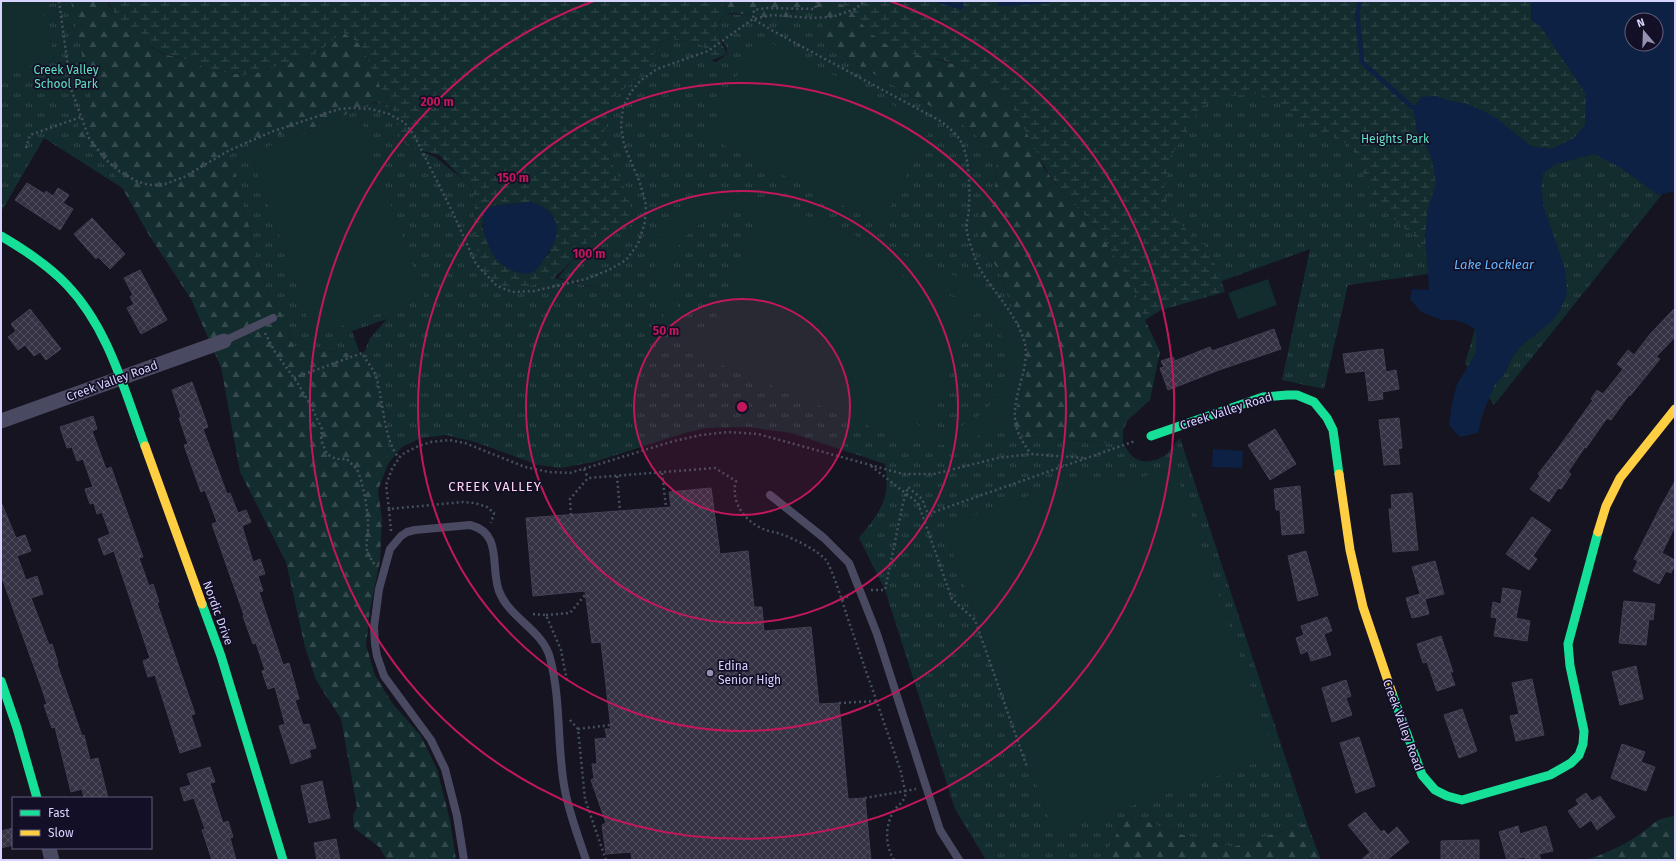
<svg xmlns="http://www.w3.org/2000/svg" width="1676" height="861" font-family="'Fira Sans',sans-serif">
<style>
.grass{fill:url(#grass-tufts);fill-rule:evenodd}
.forest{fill:url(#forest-firs)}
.wetland{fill:url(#wetland-marsh);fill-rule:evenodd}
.garden{fill:#132c2d;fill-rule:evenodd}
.water{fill:#0d2144;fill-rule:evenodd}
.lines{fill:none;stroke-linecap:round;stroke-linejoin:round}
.stream{stroke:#0d2144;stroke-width:4.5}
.building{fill:url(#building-cross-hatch);stroke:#433f54}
.path{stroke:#44505f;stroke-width:2.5;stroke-dasharray:2 3;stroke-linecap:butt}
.lane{stroke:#4a4962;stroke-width:8}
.street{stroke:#4a4962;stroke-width:15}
.fast{stroke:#16e098;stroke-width:9}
.slow{stroke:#ffcf43;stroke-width:9}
.ring{fill:none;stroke:#c2185b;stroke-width:2}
.poi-dot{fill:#9591b1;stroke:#130f26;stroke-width:1.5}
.labels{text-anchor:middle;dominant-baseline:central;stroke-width:3.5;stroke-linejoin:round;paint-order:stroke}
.park-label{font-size:12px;fill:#5fe0c0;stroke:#130f26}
.street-label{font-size:12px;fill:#d9d4ff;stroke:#130f26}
.poi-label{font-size:12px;fill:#d9d4ff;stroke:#130f26;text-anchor:start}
.water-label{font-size:13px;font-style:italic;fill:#62b6ff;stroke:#130f26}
.neighbourhood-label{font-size:13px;letter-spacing:1px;fill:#ffd6f0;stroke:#130f26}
.centre{fill:#c2185b;stroke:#130f26;stroke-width:2}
.ring-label{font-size:12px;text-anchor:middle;font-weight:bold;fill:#c2185b;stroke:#130f26;stroke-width:3.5;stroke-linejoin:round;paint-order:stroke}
</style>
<defs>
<pattern id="grass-tufts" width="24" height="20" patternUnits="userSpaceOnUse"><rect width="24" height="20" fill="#132c2d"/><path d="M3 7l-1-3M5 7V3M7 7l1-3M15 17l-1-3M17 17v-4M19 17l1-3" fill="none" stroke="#354a4c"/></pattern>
<pattern id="forest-firs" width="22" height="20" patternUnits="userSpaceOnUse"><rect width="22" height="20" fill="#132c2d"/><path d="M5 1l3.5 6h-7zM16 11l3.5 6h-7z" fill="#354a4c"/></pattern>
<pattern id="wetland-marsh" width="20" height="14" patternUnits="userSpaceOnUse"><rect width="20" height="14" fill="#132c2d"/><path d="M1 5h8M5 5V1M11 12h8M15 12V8" fill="none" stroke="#354a4c"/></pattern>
<pattern id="building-cross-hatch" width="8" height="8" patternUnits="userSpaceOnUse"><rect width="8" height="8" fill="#343243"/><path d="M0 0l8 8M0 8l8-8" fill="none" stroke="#514f5f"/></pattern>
</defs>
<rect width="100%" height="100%" fill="#161421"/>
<g class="grass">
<path d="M1,1h106l81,229 -144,-92 -43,74z"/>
<path d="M1024,1h651v177l-181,227 -29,-42 29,-98 -146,20 -24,104 -42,-9 28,-131 -176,64zM1632,20h24v24h-24z"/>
<path d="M801,8c24,10 21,13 24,38l142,81 24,23 6,11 -2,26 -13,21 6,47 12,17 23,68 -7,67 -12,16 23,14 96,7c4,5 9,14 15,16 9,4 23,-1 30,-7 4,-5 7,-11 12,-15l127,385 -74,24 -53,-13 -52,-20 -26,46h-116l-31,-51 -70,-219 -26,-52c21,-27 32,-38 26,-74l-94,-31 -44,-6 -41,1 -21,5 -91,29 -33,6 -23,-3 -63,-23 -29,-7 -25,3 -19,9 -14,17 -2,-55 -21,-58 5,-13 17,-19 -35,12 8,23 -57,-5 -10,-4 -7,-25 -18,-28 -15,-43 -3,-19 -9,-30 -6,-29 -6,-9v-7c7,-6 17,-13 26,-16 26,-7 53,-6 78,-18 16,-7 35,-24 54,-16 12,5 15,28 19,40l29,12 28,22 9,9 3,17 -1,26 66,51 14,-4 56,13 -52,-13 35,-43 7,-4 10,1 3,-67 -9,-32 7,-33 26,-22 15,-21 8,-14 9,-4 28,3 6,4 9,15 4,1 11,-8c2,-16 -20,-13 -3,-40l27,1 19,6z"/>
</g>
<g class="forest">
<path d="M71,1h36l2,5 34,36 20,12 26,6 20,10 34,5 17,-3 57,-19 26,-21 18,13 14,32 17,31 -5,-3 -12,-3 -20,7 -22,13 -26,8 -53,9 -25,15v8l6,9 6,29 9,30 3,19 15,43 18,28 7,25 10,4 57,5 5,-3 21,58 2,55 -10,26 4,29 -2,42 -10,49 -4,35 9,30 17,28 29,33 16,33 13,51 6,40h-69l-8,-13 -25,-19 -1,-12 4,-9 -16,-88 -25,-39 -11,-33 -19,-85 -46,-90 -19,-105 -30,-68 -42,-64 -34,-60 -43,-39 20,-32z"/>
<path d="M717,1h118l11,5 11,11 71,40 32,9 13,8 22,16 17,16 24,42 8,20 18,24 37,38 35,60 11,30 15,32 -10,48 -23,21 -4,10v13l-96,-7 -23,-14 12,-16 5,-10 4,-20 1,-26 -26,-79 -18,-26 -4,-11 -1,-14 5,-13 13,-21 2,-26 -6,-11 -24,-23 -142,-81 -3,-9v-14c-10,-11 -16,-17 -31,-12l-4,12 -17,-2 -19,-6 -18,-2z"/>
<path d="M1128,814l52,20 53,13 74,-24 14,37h-219z"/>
<path d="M1675,816v44h-89c18,-6 36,-14 51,-24 17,-11 17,-18 38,-20z"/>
</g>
<g class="wetland">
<path d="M107,1h610l16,12 -9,1c-12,19 -5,21 3,40l-16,7 -8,-15 -6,-4 -28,-3 -9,4 -8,14 -15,21 -26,22 -7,33 9,32 15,30 6,28c-14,11 -17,10 -34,8l-7,4 -18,23 -21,20 -31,10h-18l-25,-17 -6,-40 1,-26 -3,-17 -33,-33 -21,-5 -12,-5 -7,-10 -3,-19 -21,-39 -14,-32 -18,-13 -26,21 -57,19 -17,3 -34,-5 -20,-10 -25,-6 -21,-12 -18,-13zM531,202l19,50 -5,6 -35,11 -14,-8 -3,-7 -11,-28 3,-16 9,-4z"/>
<path d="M832,1h701l-2,5v14l10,7 45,67 -1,31 -11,13 -22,11 -21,-3 -35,-28 -31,-15 -15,-1 -14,-6 -19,36c9,13 22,39 18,55 -1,8 -6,15 -7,24 -2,17 -2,32 0,49l-11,-21 -37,-32 -10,-15 -15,-39 -8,-9 -25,-12 -45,-30 -19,-9 -36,4 -22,10 -14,26 -15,23 -7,33 5,23 25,25 10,7 14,26 7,22 -64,18 -16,10 -11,-30 -35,-60 -37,-38 -15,-21 -35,-65 -17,-16 -22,-16 -13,-8 -18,-6 -36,-7 -19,-8 -16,-11 -25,-28z"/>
</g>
<g class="garden">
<path d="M1,1h39l15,60 -54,12z"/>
<path d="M757,36l175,89 -51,100 -175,-89z"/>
<path d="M359,115l65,182 -110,39 -64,-183z"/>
<path d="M717,192l39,4 14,5 212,86c11,10 25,19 32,32 18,29 18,80 -11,104 -13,11 -45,21 -62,22 -11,1 -25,-3 -36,-4l-217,-90 -13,-16 -10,-16 -7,-22 -3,-19 1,-28 8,-19 27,-27zM734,211l19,1 3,6 -49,120c-5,-2 -12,-4 -16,-8 -8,-8 -20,-37 -20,-48 0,-10 5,-33 11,-41 15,-18 30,-25 52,-30zM836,250l142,55 17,17 11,25 1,28 -10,23 -17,17 -20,12 -31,2 -51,-21 50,19 49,-120z"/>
<path d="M1268,279l9,26 -39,14 -10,-26z"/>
<path d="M1174,467l101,289 -221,77 -106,-293 7,-18 125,-45 37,8z"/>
</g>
<g class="water">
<path d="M1533,1h142v190l-17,4 -38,-28 -26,-13 -38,10 -13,9 -2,15 3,20 21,61 2,24 -7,18 -9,11 -30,24 -9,12 -8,17 -10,11 -11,27 -5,20 -18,4 -11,-12 3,-22 5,-19 19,-31v-23l-11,-7 -12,-3h-11l-21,-8 -11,-13 2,-10 17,1 -4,-55 3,-27 8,-23 -3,-22 -6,-16 -10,-15 -4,-24 9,-11 14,-1 14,5 15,2 18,8 13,7 35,28 21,3 22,-11 11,-13 1,-31 -45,-67 -10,-7v-14zM1632,20h24v24h-24z"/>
<path d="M531,202c30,9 33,32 14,55 -3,4 -5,10 -9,13 -13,11 -39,-5 -45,-19 -6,-15 -11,-24 -6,-41l9,-4z"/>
<path d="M1213,449l30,2 -1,17 -30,-1z"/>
</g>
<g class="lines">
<g class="stream">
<path d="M940,1l21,6v-6"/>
<path d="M1001,1l-1,3 48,-3"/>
<path d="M1360,1l-3,12 5,49 51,46"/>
</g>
</g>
<g class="building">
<path d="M27,183l18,11 1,-3 7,5 5,-8 11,7 -6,8 10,6 -13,21 -45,-30z"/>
<path d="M92,218l33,36 -15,15 -12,-12 -2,2 -22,-25z"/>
<path d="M140,270l27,50 -26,14 -14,-26 7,-4 -4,-7 3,-2 -9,-17z"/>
<path d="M1675,308v29l-19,20 4,2 -30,37 -1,-1 -18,25 -4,-2 -21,30 -1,-1 -17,25 3,2 -10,15 -3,-1 -9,14 -19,-13 10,-13 -2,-2 21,-27 34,-47 -2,-1 6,-9 6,4 20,-25 -6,-5 11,-14 6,5 17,-22z"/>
<path d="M30,309l31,40 -15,11 -6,-8 -6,4 -9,-11 -7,5 -10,-13 8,-6 -5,-7z"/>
<path d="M1274,329l7,20 -62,21 -51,20 -8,-22 4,-1 -3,-6 12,-4 2,4 35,-14 2,4z"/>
<path d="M1383,349l3,23 10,-2 3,19 -17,3 1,7 -14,2 -4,-30 -19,2 -3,-19z"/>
<path d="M192,382l16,45 -5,2 24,65 3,-1 8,20 8,-3 5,12 -9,4 11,36 7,-3 5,15 -7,2 5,15 -4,1 24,73 6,-2 10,36 -4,1 8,25 6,-1 7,24 -7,2 2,7 -20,7 -12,-38 6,-2 -10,-37 -7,2 -6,-18 3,-1 -9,-27 -3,1 -10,-28 1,-1 -32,-91 5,-2 -12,-32 -4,2 -17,-47 4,-1 -9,-26 2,-1 -9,-27z"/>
<path d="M93,416l4,13 -5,2 14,38 5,-2 32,90 -4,1 10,28 4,-2 6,18 -2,1 38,111 -4,1 10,31 -21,7 -25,-78 -7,2 -5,-16 7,-3 -36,-107 -10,4 -6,-16 12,-5 -8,-22 -5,2 -3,-11 -4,1 -5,-15 8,-2 -10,-28 -6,2 -5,-14 -5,1 -7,-21z"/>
<path d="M1399,418l3,30 -4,1 2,15 -16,1 -5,-45z"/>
<path d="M1275,429l21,35 -26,16 -22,-35z"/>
<path d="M1675,481v45l-13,27 13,7v5l-4,8 -5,-2 -7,13 -26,-13 5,-10 -4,-2 26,-51z"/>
<path d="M1300,486l4,47 -22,2 -2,-25h-4l-2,-21z"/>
<path d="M711,488l9,66 28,-3 6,56h8l2,24 47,-4 8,77 20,-1 9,96 17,-1 6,62h-239l-1,-8 -25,2 -4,-29 4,-2 -15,-43 3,-2 -2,-14h5l-2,-25 12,-1 -2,-9h6l-10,-87 -9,1 -7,-52 -52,5 -7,-78 145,-11 -2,-15z"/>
<path d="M1412,493l6,57 -25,2 -4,-43h3l-1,-14z"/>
<path d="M1,502l15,36 9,-3 6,16 -14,5 9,24 11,-4 6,18 -12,4 18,47 3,-1 6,19 -1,1 25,72 2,-1 6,25 8,-2 10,40h-24l-2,-9 -11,3 -16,-65 -3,1 -8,-23 3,-1 -6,-18 -40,-111z"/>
<path d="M1532,517l19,13 -18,26 4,3 -8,11 -23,-16z"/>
<path d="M1306,551l12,44 -20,6 -10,-45z"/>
<path d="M1435,561l9,33 -19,5 4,15 -17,4 -6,-20 14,-4 -8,-27z"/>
<path d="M1503,588l18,3 -5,27 14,3 -3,20 -33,-5 3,-18 -6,-1 2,-15 8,2z"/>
<path d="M1624,601l31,3 -2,16 -4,-1 -3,26 -27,-2z"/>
<path d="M1327,617l5,14 -8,3 7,21 -20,6 -3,-10 -7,3 -5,-16 8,-3 -3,-9z"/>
<path d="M1441,636l12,36h-3l5,13 -18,6 -10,-29 -4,1 -6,-19z"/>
<path d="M1636,666l7,33 -23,6 -8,-33z"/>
<path d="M1532,679l12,56 -28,6 -6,-25 9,-2 -7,-31z"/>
<path d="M1346,680l5,16 -5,2 6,17 -20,7 -10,-34z"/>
<path d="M1462,709l15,42 -18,7 -15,-43z"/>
<path d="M1359,737l16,49 -19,7 -16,-50z"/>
<path d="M1622,744l23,8 -4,10 14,5 -9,24 -35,-13z"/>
<path d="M210,767l5,15 -5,1 13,40 5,-2 5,16 -3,1 6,22h-24l-10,-30 3,-1 -11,-31 -10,3 -4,-13 11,-3 -4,-11z"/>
<path d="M322,781l8,37 -21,5 -8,-37z"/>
<path d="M1586,793l6,8 8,-5 15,21 -18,13 -6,-10 -11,8 -12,-17 11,-7 -3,-4z"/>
<path d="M1365,812l16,20 3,-2 4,5 9,-8 12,15 -22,18h-26l9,-8 -22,-27z"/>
<path d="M1518,826l2,8 26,-8 7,25 -14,3 2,6h-15l-1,-3 -18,3 -8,-28z"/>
<path d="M13,828v17l-12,3v-17z"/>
<path d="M336,839l4,21h-23l-3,-17z"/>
<path d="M1479,840v20h-38v-19z"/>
</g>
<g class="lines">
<g class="path">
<path d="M59,1l12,88 18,49 16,21 14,12 17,10 13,4 16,-1 19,-7 44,-26 43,-19 68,-23 14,-1 18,1 18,5 15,8 10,13 38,76 24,53 21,22 15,6 22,-1 52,-12 23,-9 17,-10 12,-16 7,-22 1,-17 -6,-22 -16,-38 -3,-19 2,-19 8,-15 9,-11 17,-12 51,-18 45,-32 20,-4 38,3 21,-1 23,-8 10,-8"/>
<path d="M817,1l-2,8 -48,-1 -13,2 -1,9 20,12 162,87c9,5 16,11 23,19 12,15 12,52 11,71 0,8 -4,16 -2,24 3,12 7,26 13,37 15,25 38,47 45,75 2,11 0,23 -3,33 -9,34 -13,48 9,77"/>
<path d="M26,148l4,-13 51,-18"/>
<path d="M265,333l10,19 22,30 14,24 11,23 -1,11 6,14 9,5h11c2,3 6,6 9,9 7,10 13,49 12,61 -1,19 -5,19 7,36"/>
<path d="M294,378l68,-25c4,8 12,16 14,24 8,24 7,62 23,81"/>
<path d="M871,466l47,37 34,96 23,21 52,147"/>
<path d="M584,469l4,9"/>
<path d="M662,473l4,34"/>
<path d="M617,476l3,35"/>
<path d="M389,509l-3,-24 6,-16 9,-14 15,-8 15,-5 18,-2 16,3 60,24 24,5 21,1 104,-32 27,-6 27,-3 30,2 145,40h31l64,-16 33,-4 53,4"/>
<path d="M571,515l-1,-16 18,-21 127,-10 21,13c-6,22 10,42 30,49 5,2 10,2 15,4 13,5 35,15 45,26 5,6 17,43 20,53 18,53 37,106 55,159l4,19 -40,7"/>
<path d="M391,531l-2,-22 74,-7 12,1 12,4 7,6 -3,10"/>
<path d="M871,590h14l18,-87 5,-16 14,12 6,15 207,-73"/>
<path d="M842,600l8,-5"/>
<path d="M533,614l13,1 15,35 6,31"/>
<path d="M546,615l24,-2 15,-18"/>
<path d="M839,703l38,-2"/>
<path d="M570,720l8,9 7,70 21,61"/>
<path d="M578,729l32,-4"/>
<path d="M894,860c-9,-15 -9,-33 -1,-48 5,-8 14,-11 12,-21l11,-2"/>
</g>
<g class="lane">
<path d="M224,341l49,-23"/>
<path d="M770,495l54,43 25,25 28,71 63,196 19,30"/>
<path d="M464,860l-7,-44 -12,-47 -14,-29 -47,-64 -7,-20 -2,-12 -1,-17 5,-38 11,-40 11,-13 6,-4 8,-2 55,-5c33,8 20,42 29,66 10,27 44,39 51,67 11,41 7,85 14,127 4,26 14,50 22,75"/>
</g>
<g class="street">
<path d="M1,421l223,-80"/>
<path d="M49,848l3,12"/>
</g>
<g class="fast">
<path d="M1,236c24,14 47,29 66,49 42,44 57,105 78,161"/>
<path d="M1151,436l112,-39 24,-2h10l17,7 13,16 6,12 6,44"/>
<path d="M202,604l19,52 62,204"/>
<path d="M1,681l16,47 20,70"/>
<path d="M1392,693l30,82 13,15 12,6 15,4 88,-25 21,-12 8,-8 4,-11 1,-13 -14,-65 -2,-22 30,-112"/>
</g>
<g class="slow">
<path d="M145,446l57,158"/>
<path d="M1339,474l11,76 13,57 29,86"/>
<path d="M1598,532l8,-26 14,-28 55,-69"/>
</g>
</g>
<circle cx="742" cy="407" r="108" fill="#c2185b" fill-opacity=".12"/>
<g class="ring">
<circle cx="742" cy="407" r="108"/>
<circle cx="742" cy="407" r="216"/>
<circle cx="742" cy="407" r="324"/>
<path d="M890 1A432 432 0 1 1 594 1"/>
</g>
<circle class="poi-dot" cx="710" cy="673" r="4"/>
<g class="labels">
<g class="park-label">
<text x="66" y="70">Creek Valley<tspan x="66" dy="14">School Park</tspan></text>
<text x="1395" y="139">Heights Park</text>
</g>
<g class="street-label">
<text transform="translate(112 381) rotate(-20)">Creek Valley Road</text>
<text transform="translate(1226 411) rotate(-18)">Creek Valley Road</text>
<text transform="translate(218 613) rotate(70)">Nordic Drive</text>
<text transform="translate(1403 725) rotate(70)">Creek Valley Road</text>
</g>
<g class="poi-label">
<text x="718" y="666">Edina<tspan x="718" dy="14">Senior High</tspan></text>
</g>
<g class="water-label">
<text x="1494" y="264">Lake Locklear</text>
</g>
<g class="neighbourhood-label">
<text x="495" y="486">CREEK VALLEY</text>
</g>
</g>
<circle cx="742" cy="407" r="6" class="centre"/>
<g class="ring-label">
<text x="437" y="106">200 m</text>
<text x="513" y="182">150 m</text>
<text x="589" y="258">100 m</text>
<text x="666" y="335">50 m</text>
</g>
<rect width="1676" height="861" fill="none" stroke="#d9d4ff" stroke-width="4"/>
<rect x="12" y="797" width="140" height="52" fill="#130f26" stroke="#625e7d"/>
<rect x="20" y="810" width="20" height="6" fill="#16e098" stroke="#625e7d"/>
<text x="48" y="817" font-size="12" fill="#d9d4ff">Fast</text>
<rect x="20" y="830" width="20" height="6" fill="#ffcf43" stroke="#625e7d"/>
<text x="48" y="837" font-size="12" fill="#d9d4ff">Slow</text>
<g transform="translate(1644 32) rotate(341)"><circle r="19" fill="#130f26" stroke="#625e7d"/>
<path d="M0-3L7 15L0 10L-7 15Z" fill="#9591b1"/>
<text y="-6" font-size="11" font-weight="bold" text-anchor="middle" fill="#d9d4ff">N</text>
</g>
</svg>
